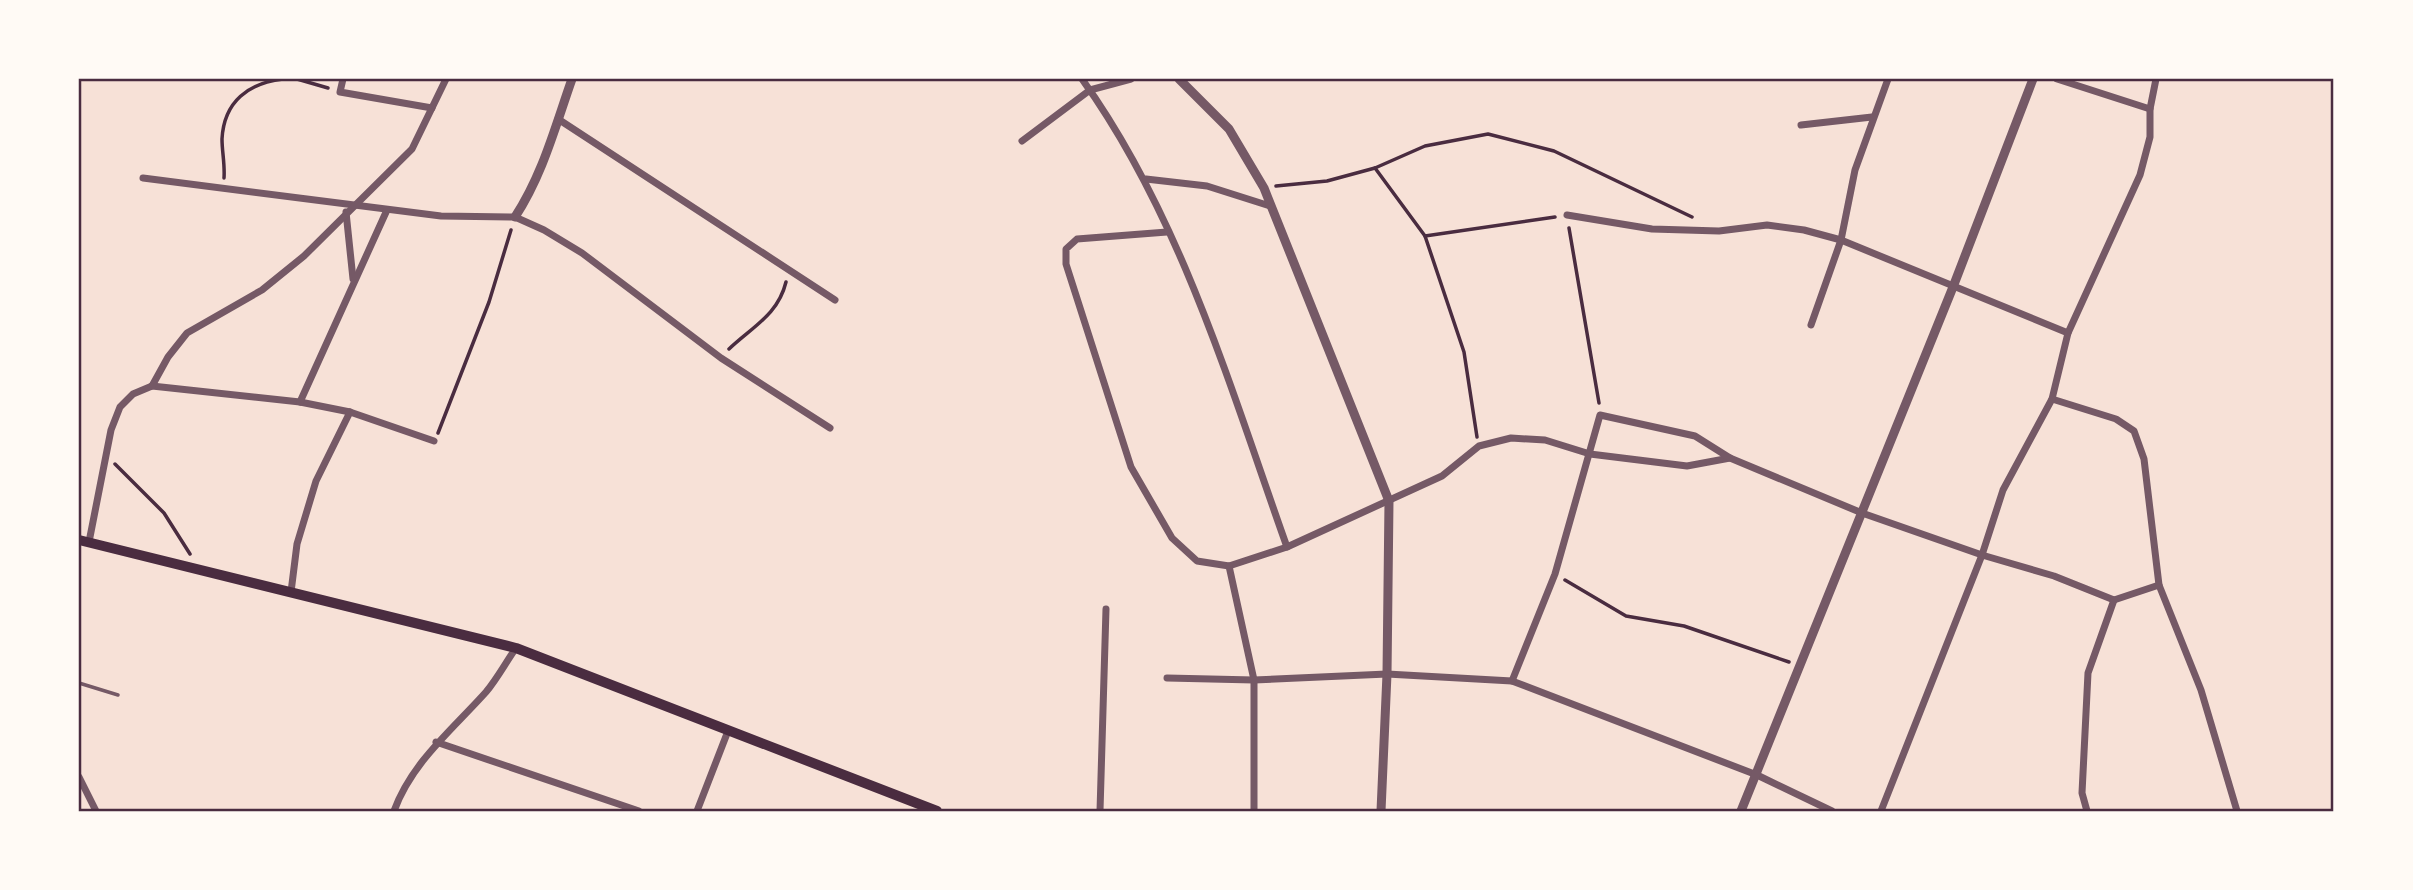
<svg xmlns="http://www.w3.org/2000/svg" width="2413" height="890" font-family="Arial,sans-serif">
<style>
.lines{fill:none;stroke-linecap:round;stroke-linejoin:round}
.path{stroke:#4a2c40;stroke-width:3.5}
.service{stroke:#755966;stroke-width:3.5}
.minor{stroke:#755966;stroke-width:7}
.tertiary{stroke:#755966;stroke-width:9}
.secondary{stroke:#4a2c40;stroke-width:10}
.neatline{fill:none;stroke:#4a2c40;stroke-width:2.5}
</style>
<rect width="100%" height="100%" fill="#f7e1d7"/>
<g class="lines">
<g class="path">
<path d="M297,79l31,9"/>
<path d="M1375,168l50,68 39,116 13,85"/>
<path d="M224,178c1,-14 -2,-26 -2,-39 2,-38 27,-56 61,-60"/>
<path d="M1276,186l51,-5 48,-13 50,-22 63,-12 66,17 138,66"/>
<path d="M1569,228l30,175"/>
<path d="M1425,236l130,-19"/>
<path d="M729,349c23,-22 49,-34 57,-67"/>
<path d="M438,433l51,-131 22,-72"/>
<path d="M115,464l49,49 26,41"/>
<path d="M1565,580l61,36 58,10 105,36"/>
</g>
<path class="service" d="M79,683l39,12"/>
<g class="minor">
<path d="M343,79l-3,13 92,16"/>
<path d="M1082,79c99,138 148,308 205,468"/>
<path d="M2057,79l93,30"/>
<path d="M558,119l277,181"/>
<path d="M1801,125l71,-8"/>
<path d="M1022,141l68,-51 41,-11"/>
<path d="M143,178l298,38 74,1 29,13 38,23 139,105 109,70"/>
<path d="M1146,179l61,7 63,20"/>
<path d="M346,212l7,67"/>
<path d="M1567,215l85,14 67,2 48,-6 37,5 37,10 227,93"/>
<path d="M1167,232l-90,7 -11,10v15l65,203 41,71 25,23 32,5 58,-19 155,-71 37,-30 32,-8 34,2 45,14 97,12 43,-8"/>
<path d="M1811,325l30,-85 14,-70 33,-91"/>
<path d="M152,386l148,16 50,10 84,29"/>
<path d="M2052,399l64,20 18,12 10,28 15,126 42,105 36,121"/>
<path d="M300,402l87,-192"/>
<path d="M89,542l22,-112 9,-23 13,-13 19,-8 16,-29 19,-24 75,-43 42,-34 108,-107 34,-70"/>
<path d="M1229,566l25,114v131"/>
<path d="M291,592l6,-48 19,-63 34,-69"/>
<path d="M1167,678l87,2 133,-6 125,7 245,94 75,36"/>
<path d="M1512,681l43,-107 45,-159 95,21 35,22 132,55 120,42 72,21 60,24 45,-15"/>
<path d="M436,742l203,69"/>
<path d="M79,777l17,34"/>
<path d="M394,811c18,-49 58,-81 92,-119 11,-13 20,-30 30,-44"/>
<path d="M697,811l31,-80"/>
<path d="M1100,811l6,-202"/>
<path d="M1881,811l101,-256 21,-65 49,-91 16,-66 72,-158 10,-38v-28l6,-30"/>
<path d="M2087,811l-5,-18 6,-120 26,-73"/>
</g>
<g class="tertiary">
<path d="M1179,79l50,50 35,59 125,313 -2,173 -6,137"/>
<path d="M515,217c28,-43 40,-90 57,-138"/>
<path d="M1741,811l212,-524 80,-208"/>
</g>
<path class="secondary" d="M79,540l437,108 421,163"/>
</g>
<rect width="2413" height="890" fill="none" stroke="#fffaf5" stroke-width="161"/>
<rect x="80" y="80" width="2252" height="730" class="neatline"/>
</svg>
